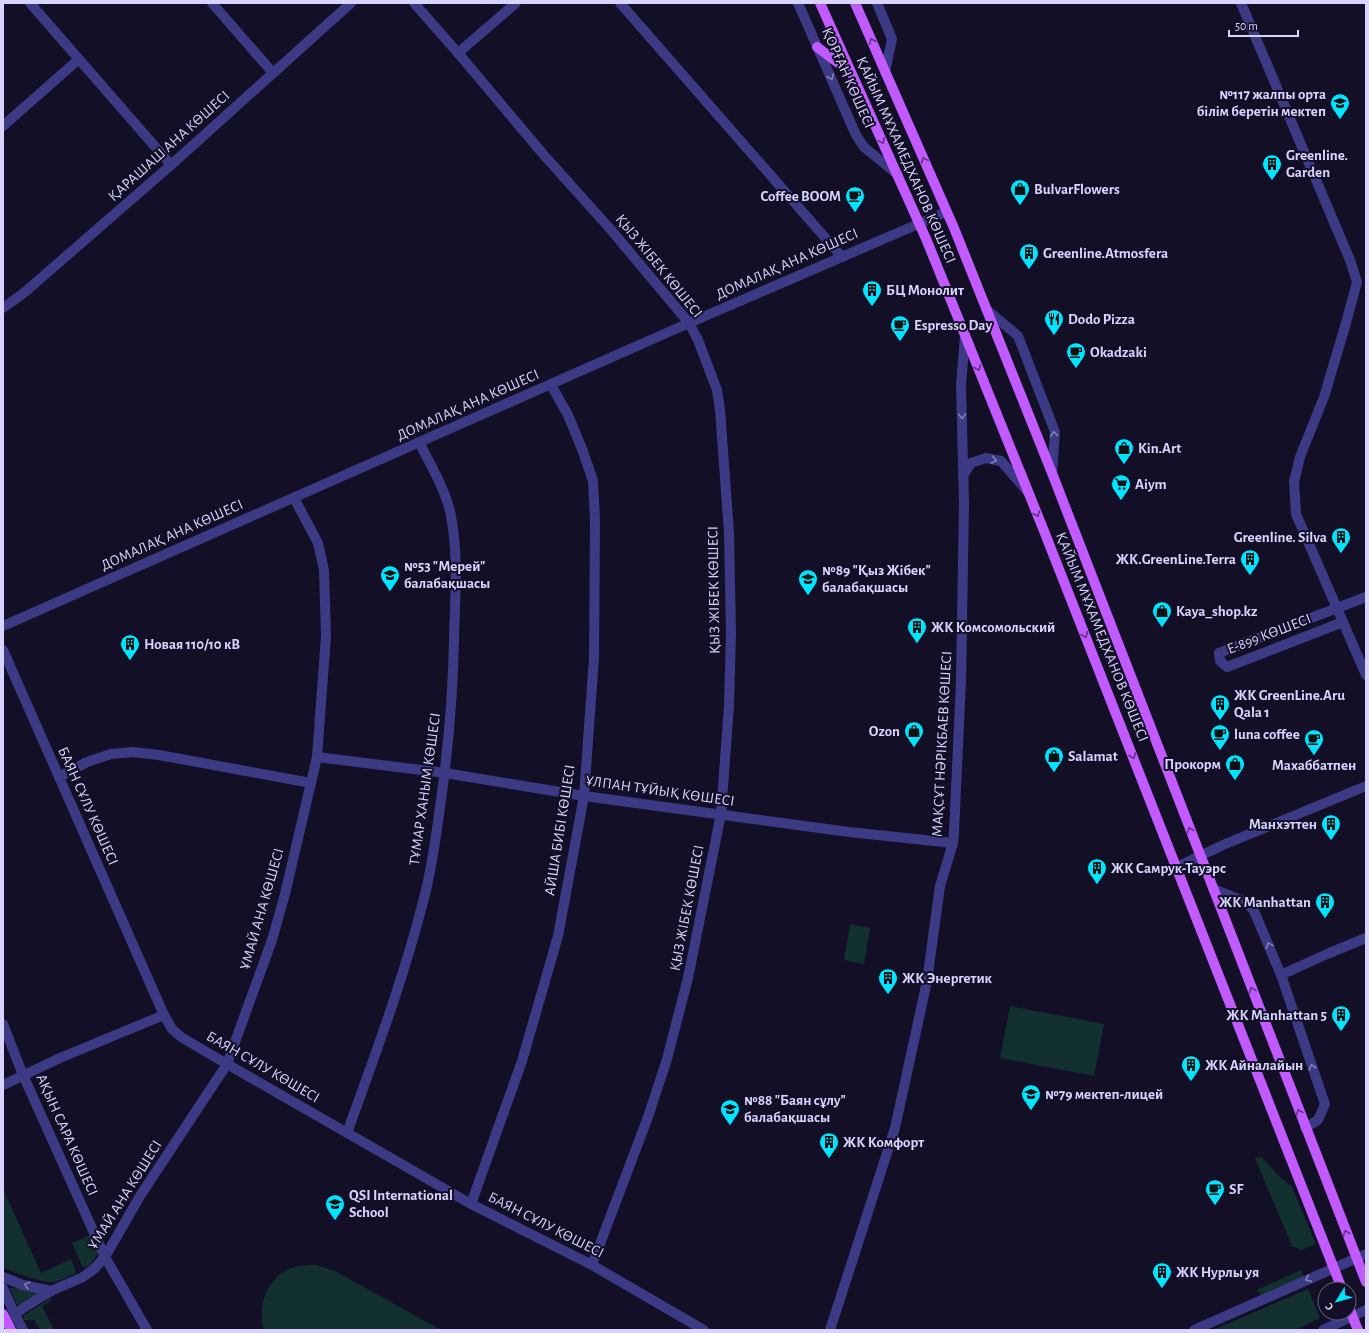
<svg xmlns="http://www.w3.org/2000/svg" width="1369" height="1333" font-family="'Alegreya Sans',sans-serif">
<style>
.green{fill:#12302f}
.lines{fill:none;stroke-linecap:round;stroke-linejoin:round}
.minor{stroke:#3d3a85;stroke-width:10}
.major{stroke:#c25bff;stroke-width:10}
.oneway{stroke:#623188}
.oneway2{stroke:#837fbc}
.labels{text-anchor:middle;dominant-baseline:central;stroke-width:4;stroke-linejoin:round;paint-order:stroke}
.street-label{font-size:15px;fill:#d9d4ff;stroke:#130f26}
.poi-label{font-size:15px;font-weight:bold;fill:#d9d4ff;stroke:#130f26;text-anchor:start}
</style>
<rect width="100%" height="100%" fill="#130f26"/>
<g class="green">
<path d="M850,924l20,4 -6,36 -20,-4z"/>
<path d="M1010,1006l94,18 -10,52 -94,-18z"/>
<path d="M1262,1157l16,18 14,12 24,57 -15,6 -9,-4 -37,-88z"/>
<path d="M3,1189l38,84 30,-14 5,14c-7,3 -15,8 -23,9 -5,2 -46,-11 -50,-15z"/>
<path d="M91,1235l8,17 -10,14 -6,2 -11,-25z"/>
<path d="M316,1265l19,6 106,59h-177c-2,-4 -2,-8 -2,-12 -2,-23 12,-47 36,-52 5,-1 12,-1 18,-1z"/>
<path d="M1301,1270l3,7 -42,18 -6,-5z"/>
<path d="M10,1288l15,1 13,5 -9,4 -12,7z"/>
<path d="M1308,1289l12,29 -25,12h-79l-1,-1z"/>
<path d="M51,1298v3l-9,5 12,24h-14l-6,-10h-11l1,-5z"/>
</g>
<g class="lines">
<g class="minor">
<path d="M30,3l141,162"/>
<path d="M212,3l61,70"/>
<path d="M414,3l44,50 85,101 69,77 77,92 9,17 19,50 3,20 9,122 2,102 -2,71 -8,109 -33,164 -21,81 -19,58 -56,148"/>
<path d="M620,3l222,254"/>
<path d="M798,3l58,132 8,12 34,28"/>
<path d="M877,3l15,36 -7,33"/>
<path d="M1241,3l109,257 7,22 -11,41 -22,74 -24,60 -6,25 2,32 70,161"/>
<path d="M458,53l58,-50"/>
<path d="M3,126l76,-67"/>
<path d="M3,308l22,-16 146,-127 180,-162"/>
<path d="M986,309l32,27 37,96 -3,41"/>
<path d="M963,476l8,-13 15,-5 15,3 26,30"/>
<path d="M1343,622l-116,45 -7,-6 -1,-8 147,-56"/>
<path d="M3,626l686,-303 257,-111"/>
<path d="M3,650l161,365 8,14 9,8 46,27 244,140 121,61 112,65"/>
<path d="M317,757l128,16 139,23 265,36 104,11"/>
<path d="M59,777l28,-15 24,-8 22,-2 26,3 152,28"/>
<path d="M1177,867l46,-22 143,-59"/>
<path d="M1213,889l33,13 8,9 27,64 44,129 -7,16 -13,8"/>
<path d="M1281,975l46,-21 39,-16"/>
<path d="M3,1024l20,51 82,182 42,73"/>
<path d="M3,1085l57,-27 104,-43"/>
<path d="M347,1133c28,-78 57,-155 77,-235 8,-30 12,-61 16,-91 8,-56 13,-112 14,-168 1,-42 5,-86 -4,-128 -6,-24 -20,-47 -31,-69"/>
<path d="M471,1204l51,-143 36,-125 26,-140 10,-138 1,-137 -2,-40 -11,-32 -14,-34 -17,-30"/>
<path d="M3,1277l20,8 28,6"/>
<path d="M3,1288l12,27 8,15"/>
<path d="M15,1315l8,-7 28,-17 32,-14 11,-8 11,-12 35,-61 87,-132 45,-124 13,-46 32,-137 9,-121 -2,-66 -6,-27 -24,-45"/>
<path d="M830,1330l65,-202 32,-147 13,-95 13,-43 1,-11 7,-151 3,-178 -3,-118 4,-49"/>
<path d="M1194,1330l172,-76"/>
<path d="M1323,1330l43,-20"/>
</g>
<g class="major">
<path d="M820,3l107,238 117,290 298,758"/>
<path d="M855,3l99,225 98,245 314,809"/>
<path d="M817,47l32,24"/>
<path d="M1349,1308l9,22"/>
<path d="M3,1314l8,16"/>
</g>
</g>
<defs><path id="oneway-chevron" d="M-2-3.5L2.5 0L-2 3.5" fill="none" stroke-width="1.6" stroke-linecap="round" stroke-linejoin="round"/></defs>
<g class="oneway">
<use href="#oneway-chevron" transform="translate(872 41) rotate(-113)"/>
<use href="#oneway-chevron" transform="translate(882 141) rotate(66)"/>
<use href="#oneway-chevron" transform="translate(924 160) rotate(-114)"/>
<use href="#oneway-chevron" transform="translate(978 368) rotate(68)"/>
<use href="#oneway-chevron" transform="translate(1037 514) rotate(68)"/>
<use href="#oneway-chevron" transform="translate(1085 635) rotate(68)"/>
<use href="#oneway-chevron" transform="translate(1133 756) rotate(68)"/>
<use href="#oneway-chevron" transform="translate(1190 830) rotate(-111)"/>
<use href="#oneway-chevron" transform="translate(1252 990) rotate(-111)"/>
<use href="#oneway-chevron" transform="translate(1299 1112) rotate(-111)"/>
<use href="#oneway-chevron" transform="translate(1346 1233) rotate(-111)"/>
</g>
<g class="oneway2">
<use href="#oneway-chevron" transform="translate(831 77) rotate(66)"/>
<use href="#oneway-chevron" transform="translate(962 416) rotate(89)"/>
<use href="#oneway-chevron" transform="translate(1054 434) rotate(-94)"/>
<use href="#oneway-chevron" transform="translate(994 460) rotate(11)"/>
<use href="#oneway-chevron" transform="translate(1269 945) rotate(-111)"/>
<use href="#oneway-chevron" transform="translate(1312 1067) rotate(-109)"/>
<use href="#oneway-chevron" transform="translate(1308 1279) rotate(156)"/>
<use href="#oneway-chevron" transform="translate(27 1285) rotate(-165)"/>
</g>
<defs>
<g id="school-pin" transform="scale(1)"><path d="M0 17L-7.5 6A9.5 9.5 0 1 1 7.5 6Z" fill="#00e5ff" stroke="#130f26"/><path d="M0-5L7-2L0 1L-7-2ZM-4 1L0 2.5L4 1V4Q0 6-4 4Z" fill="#111"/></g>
<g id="building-pin" transform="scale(1)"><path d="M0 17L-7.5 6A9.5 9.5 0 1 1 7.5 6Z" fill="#00e5ff" stroke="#130f26"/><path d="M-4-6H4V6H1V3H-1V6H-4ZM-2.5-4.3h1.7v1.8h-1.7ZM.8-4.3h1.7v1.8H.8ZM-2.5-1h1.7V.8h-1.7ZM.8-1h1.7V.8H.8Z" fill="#111"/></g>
<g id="shop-pin" transform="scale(1)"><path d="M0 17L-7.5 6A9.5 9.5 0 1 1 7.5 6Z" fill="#00e5ff" stroke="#130f26"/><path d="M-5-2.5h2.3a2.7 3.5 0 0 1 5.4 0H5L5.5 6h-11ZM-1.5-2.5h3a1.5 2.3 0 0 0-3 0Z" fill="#111"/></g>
<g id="cafe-pin" transform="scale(1)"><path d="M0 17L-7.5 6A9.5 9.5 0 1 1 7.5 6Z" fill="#00e5ff" stroke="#130f26"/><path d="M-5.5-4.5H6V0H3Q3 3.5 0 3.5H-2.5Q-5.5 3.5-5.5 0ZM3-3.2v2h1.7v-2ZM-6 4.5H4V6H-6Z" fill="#111"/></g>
<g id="restaurant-pin" transform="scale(1)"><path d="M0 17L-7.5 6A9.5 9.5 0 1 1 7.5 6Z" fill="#00e5ff" stroke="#130f26"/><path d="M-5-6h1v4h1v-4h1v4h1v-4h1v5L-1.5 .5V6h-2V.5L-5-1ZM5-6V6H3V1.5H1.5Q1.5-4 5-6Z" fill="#111"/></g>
<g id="supermarket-pin" transform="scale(1)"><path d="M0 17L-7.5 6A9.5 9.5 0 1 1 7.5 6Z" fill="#00e5ff" stroke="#130f26"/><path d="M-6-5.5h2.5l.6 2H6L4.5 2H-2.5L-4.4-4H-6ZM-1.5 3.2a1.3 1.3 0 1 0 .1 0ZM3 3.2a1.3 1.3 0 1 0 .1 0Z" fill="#111"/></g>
</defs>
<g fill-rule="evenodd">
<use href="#school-pin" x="1340" y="103"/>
<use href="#building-pin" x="1272" y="164"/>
<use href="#shop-pin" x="1020" y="189"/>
<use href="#cafe-pin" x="855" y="196"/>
<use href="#building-pin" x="1029" y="253"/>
<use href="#building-pin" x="872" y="290"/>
<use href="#restaurant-pin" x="1054" y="319"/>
<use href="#cafe-pin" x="900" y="325"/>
<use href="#cafe-pin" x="1076" y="352"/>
<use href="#shop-pin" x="1124" y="448"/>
<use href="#supermarket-pin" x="1121" y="484"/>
<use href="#building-pin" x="1341" y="537"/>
<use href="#building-pin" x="1250" y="559"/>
<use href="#school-pin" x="390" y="575"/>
<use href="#school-pin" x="808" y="579"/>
<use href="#shop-pin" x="1162" y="611"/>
<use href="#building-pin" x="917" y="627"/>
<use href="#building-pin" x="130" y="644"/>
<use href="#building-pin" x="1220" y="704"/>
<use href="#shop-pin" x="914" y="731"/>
<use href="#cafe-pin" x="1220" y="734"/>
<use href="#cafe-pin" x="1314" y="739"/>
<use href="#shop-pin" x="1054" y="756"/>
<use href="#shop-pin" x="1235" y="764"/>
<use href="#building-pin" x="1331" y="824"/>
<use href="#building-pin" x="1097" y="868"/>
<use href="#building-pin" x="1325" y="902"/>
<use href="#building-pin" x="888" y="978"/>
<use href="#building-pin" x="1341" y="1015"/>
<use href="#building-pin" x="1191" y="1065"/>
<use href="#school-pin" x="1031" y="1094"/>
<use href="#school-pin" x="730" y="1109"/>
<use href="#building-pin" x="829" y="1142"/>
<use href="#cafe-pin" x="1215" y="1189"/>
<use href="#school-pin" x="335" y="1204"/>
<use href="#building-pin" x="1162" y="1272"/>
</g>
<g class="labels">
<g class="street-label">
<text transform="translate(848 78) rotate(66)">ҚОРҒАН КӨШЕСІ</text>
<text transform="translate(169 146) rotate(-42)">ҚАРАШАШ АНА КӨШЕСІ</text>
<text transform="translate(906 160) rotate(66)">ҚАЙЫМ МҰХАМЕДХАНОВ КӨШЕСІ</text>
<text transform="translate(787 264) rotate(-24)">ДОМАЛАҚ АНА КӨШЕСІ</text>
<text transform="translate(659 266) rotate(51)">ҚЫЗ ЖІБЕК КӨШЕСІ</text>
<text transform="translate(468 405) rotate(-24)">ДОМАЛАҚ АНА КӨШЕСІ</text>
<text transform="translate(172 535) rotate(-24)">ДОМАЛАҚ АНА КӨШЕСІ</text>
<text transform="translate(714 590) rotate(-91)">ҚЫЗ ЖІБЕК КӨШЕСІ</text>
<text transform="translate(1269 634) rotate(-21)">Е-899 КӨШЕСІ</text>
<text transform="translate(1102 637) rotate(68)">ҚАЙЫМ МҰХАМЕДХАНОВ КӨШЕСІ</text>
<text transform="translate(942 744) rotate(-87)">МАҚСҰТ НӘРІКБАЕВ КӨШЕСІ</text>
<text transform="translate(425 789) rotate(-82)">ТҰМАР ХАНЫМ КӨШЕСІ</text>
<text transform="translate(660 791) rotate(8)">ҰЛПАН ТҰЙЫҚ КӨШЕСІ</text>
<text transform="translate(88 806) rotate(66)">БАЯН СҰЛУ КӨШЕСІ</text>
<text transform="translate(560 830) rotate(-81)">АЙША БИБІ КӨШЕСІ</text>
<text transform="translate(687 908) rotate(-79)">ҚЫЗ ЖІБЕК КӨШЕСІ</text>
<text transform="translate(262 909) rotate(-74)">ҰМАЙ АНА КӨШЕСІ</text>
<text transform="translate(263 1067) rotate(30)">БАЯН СҰЛУ КӨШЕСІ</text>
<text transform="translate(67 1135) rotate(66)">АҚЫН САРА КӨШЕСІ</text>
<text transform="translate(125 1195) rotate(-58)">ҰМАЙ АНА КӨШЕСІ</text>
<text transform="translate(546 1225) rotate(27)">БАЯН СҰЛУ КӨШЕСІ</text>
</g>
<g class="poi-label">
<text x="1326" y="94" text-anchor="end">№117 жалпы орта<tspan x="1326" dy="17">білім беретін мектеп</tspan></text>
<text x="1286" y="155">Greenline.<tspan x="1286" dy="17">Garden</tspan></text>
<text x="1034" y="189">BulvarFlowers</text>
<text x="841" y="196" text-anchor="end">Coffee BOOM</text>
<text x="1043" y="253">Greenline.Atmosfera</text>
<text x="886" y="290">БЦ Монолит</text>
<text x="1068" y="319">Dodo Pizza</text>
<text x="914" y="325">Espresso Day</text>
<text x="1090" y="352">Okadzaki</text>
<text x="1138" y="448">Kin.Art</text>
<text x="1135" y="484">Aiym</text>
<text x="1327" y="537" text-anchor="end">Greenline. Silva</text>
<text x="1236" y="559" text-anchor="end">ЖК.GreenLine.Terra</text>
<text x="404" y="566">№53 "Мерей"<tspan x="404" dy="17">балабақшасы</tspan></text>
<text x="822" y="570">№89 "Қыз Жібек"<tspan x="822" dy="17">балабақшасы</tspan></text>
<text x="1176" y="611">Kaya_shop.kz</text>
<text x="931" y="627">ЖК Комсомольский</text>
<text x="144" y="644">Новая 110/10 кВ</text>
<text x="1234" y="695">ЖК GreenLine.Aru<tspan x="1234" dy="17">Qala 1</tspan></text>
<text x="900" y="731" text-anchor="end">Ozon</text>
<text x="1234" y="734">luna coffee</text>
<text x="1068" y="756">Salamat</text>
<text x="1221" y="764" text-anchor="end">Прокорм</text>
<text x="1314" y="765" text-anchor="middle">Махаббатпен</text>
<text x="1317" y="824" text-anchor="end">Манхэттен</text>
<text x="1111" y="868">ЖК Самрук-Тауэрс</text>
<text x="1311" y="902" text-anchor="end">ЖК Manhattan</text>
<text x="902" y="978">ЖК Энергетик</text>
<text x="1327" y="1015" text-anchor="end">ЖК Manhattan 5</text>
<text x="1205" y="1065">ЖК Айналайын</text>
<text x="1045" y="1094">№79 мектеп-лицей</text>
<text x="744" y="1100">№88 "Баян сұлу"<tspan x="744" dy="17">балабақшасы</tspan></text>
<text x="843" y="1142">ЖК Комфорт</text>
<text x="1229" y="1189">SF</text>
<text x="349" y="1195">QSI International<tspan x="349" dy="17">School</tspan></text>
<text x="1176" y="1272">ЖК Нурлы уя</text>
</g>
</g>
<rect width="1369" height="1333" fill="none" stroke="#d9d4ff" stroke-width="8"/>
<g transform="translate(1337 1301) rotate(233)"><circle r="19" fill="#130f26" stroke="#625e7d"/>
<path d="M0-3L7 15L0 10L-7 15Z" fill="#00e5ff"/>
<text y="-6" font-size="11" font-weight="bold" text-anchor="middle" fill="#d9d4ff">С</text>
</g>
<path d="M1229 30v6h69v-6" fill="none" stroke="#d9d4ff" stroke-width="2"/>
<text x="1235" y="30" font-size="12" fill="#d9d4ff" stroke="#130f26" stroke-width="3" paint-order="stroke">50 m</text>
</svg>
